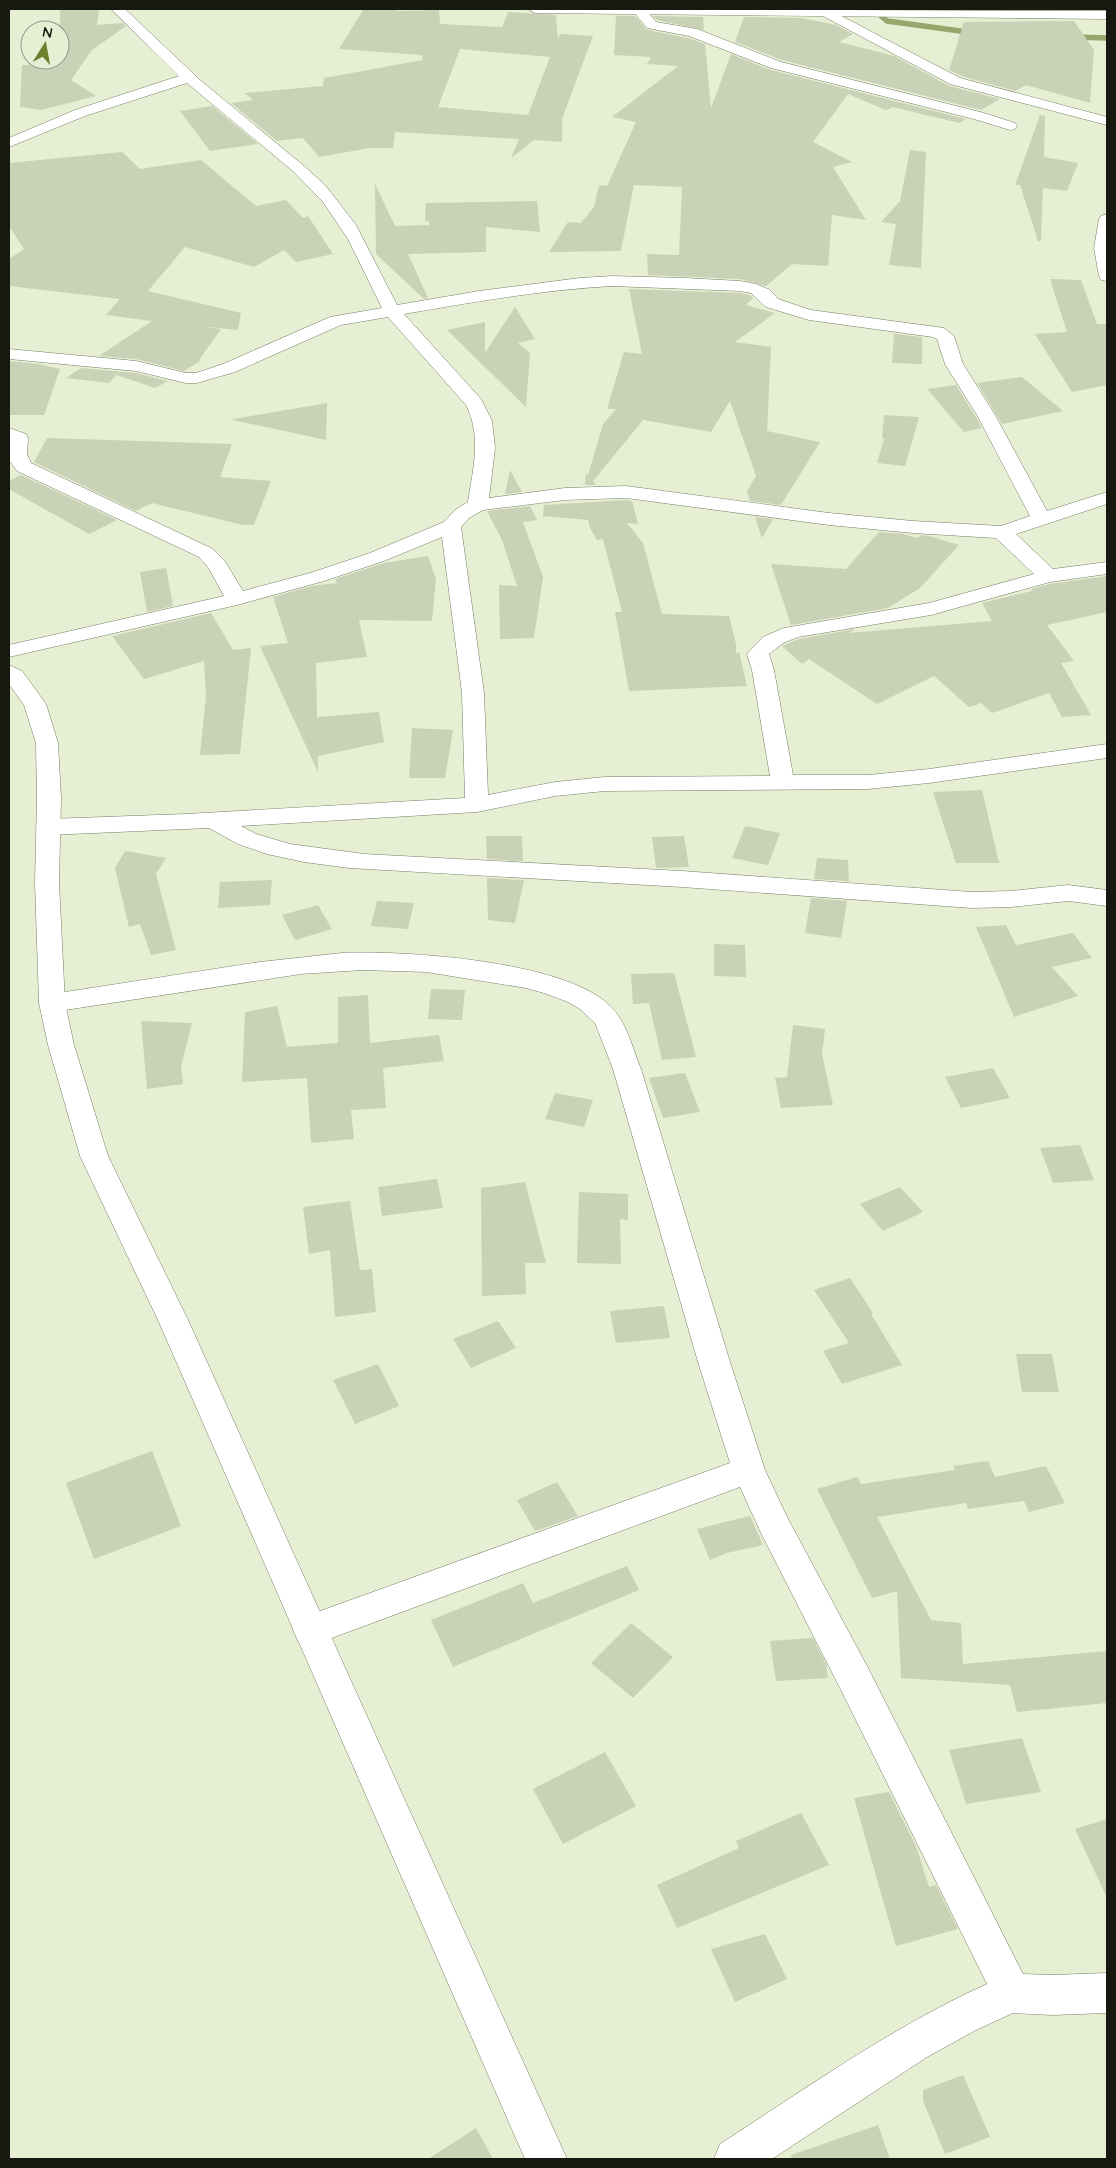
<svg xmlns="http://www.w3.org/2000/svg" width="1116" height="2168" font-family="Quicksand,sans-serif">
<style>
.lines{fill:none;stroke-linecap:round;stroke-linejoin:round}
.stream{stroke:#96a76b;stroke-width:5.5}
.building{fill:#c9d1b7;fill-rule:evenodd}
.minor-casing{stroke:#767d65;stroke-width:1}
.tertiary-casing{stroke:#767d65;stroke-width:1}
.minor{fill:#fff;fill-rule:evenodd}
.tertiary{fill:#fff;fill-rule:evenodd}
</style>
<rect width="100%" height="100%" fill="#e6eed4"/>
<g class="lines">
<g class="stream">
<path d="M881,16l6,5 88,12"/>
<path d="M1074,37l33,1"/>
</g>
</g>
<g class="building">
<path d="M60,9h39l-2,16 26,-2 3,3 -34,24 -21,30 25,16 -55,14 -21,-3 2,-42 38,-1z"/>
<path d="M397,9v2l42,-1 1,14 62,3 6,-15 48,3 2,24 2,-5 33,2 -31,83v23l-28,-2 -23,18 8,-19 -124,-7 -2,16h-23l-51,9 -16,-19 -26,3 -46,-38 22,-3 -8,-7 78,-7 1,-8 99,-18 -1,-5 -83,-6 24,-39zM460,49l90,8 -22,58 -90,-8z"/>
<path d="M616,16h19l12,14 41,8 17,6 6,64 20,-54 40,16 195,49 -7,4 -66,-16 -7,3 -38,-16 -35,48 39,20 -19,5 33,53 -34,-5 -4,51 -36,-2 -26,22 -26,-7 -92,-4 -1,-21 32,1 3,-68 -48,-2 -13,66 -72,1 19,-30 13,1 13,-16 5,-22 8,1 29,-64 -24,-5 66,-51 -31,-2 4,-7 -37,-2z"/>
<path d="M653,16l50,1 1,13 -47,-10z"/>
<path d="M744,17l57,1 35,7 17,9 -14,8 55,14 55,30 51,13 -19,11 -199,-50 -47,-18z"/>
<path d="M1074,21l20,29 -4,53 -64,-18 -11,6 -54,-15 -12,-6 15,-48z"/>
<path d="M212,106l46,38 -48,7 -30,-40z"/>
<path d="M1040,115l5,1 -1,41 34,6 -11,28 -24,-3 -2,53h-3l-18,-56h-5z"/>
<path d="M910,150l16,2 -5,116 -32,-3 7,-41 -15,-2 19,-21z"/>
<path d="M122,152l18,17 61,-9 55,46 30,-6 17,18 5,-2 25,38 -37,8 -12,-12 -30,17 -69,-20 -37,44 93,22 -3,17 -39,-4 22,3 -22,31 1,1 -16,10 -48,-12 -37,-3 53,-35 -46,-6 14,-16 -111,-13v-27l15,-10 -15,-23v-63z"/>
<path d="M375,184l20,42 35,-1 -2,-4h-3l1,-18 111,-2 3,31 -54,-5v25l-78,2 20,44 -4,1 -48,-45z"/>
<path d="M1050,279l31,1 16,44h10v61l-35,7 -37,-58 32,-2z"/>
<path d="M629,289l111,4 10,2 3,3 -7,7 29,8 -40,29 36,5 -4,84 53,11 -39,63 -31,-4 -3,-10 9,-15 -26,-75 -19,31 -68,-12 -50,61 3,4h-11l1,-12 2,2 15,-51 13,-15h-9l17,-57 18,2z"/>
<path d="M515,307l20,32 -17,4 12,10 -4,54 -79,-77 38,-8v31z"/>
<path d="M894,334l28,3v27l-30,-1z"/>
<path d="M9,361l29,3 22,5 -16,46h-35z"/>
<path d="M81,368l55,5 32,8 -13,7 -39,-13 -7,8 -43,-5z"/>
<path d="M1022,377l41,34 -61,13 -25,-41z"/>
<path d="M956,385l19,31 7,12 -18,4 -37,-43z"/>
<path d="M327,403l-1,37 -93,-20v-1z"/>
<path d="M884,415l35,2 -14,49 -28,-3 7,-24 -2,-1z"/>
<path d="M47,438l185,6 -12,33 51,4 -17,44h-11l-91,-22 -16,8 -102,-49z"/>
<path d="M510,470l12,22 -17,2z"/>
<path d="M21,475l96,45 -28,14 -80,-45v-8z"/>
<path d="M626,500l6,1 6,23 -11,-1 16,20 19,71 67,2 7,28v9l3,-1 8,34 -118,5 -14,-79h7l-19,-73 -6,1 -7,-12 -2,-8 -45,-4 1,-11z"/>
<path d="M530,506l7,14 -14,2 20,55 -9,61 -34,1 -1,-54 18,1 -15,-46 -15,-29z"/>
<path d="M755,517l18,2 -11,19z"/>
<path d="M879,532l24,2 15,4 3,-3 8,1 30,9 -39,43 -32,20 -97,17 -20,-61 75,5z"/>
<path d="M428,556l8,23 -4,42 -73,-1 8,37 -51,6 1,54 62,-5 5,30 -66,14v16l-58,-126 28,-3 -15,-46 39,-11 25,-3 -2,-4 49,-16z"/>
<path d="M166,568l7,38 -26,6 -7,-40z"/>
<path d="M1107,576v36l-60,13 27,36 -13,2 30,52 -29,2 -13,-24 -57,20 -11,-10 -12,4 -35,-31 -57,28 -68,-45 -7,5 -20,-18 17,-7 56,-10 -6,4 143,-12 -10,-18 50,-12 -1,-2 19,-5z"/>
<path d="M211,613l22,37 18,-2 -11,106 -40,1 6,-59 -2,-35 -60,18 -32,-43z"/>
<path d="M412,728l41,2 -8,48h-36z"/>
<path d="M982,790l17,73h-43l-23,-71z"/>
<path d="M745,826l35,7 -12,32 -36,-7z"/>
<path d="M486,836h36l1,25 -36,-2z"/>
<path d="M684,836l5,31 -33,1 -4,-31z"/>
<path d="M125,851l41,7 -10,16 20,76 -25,5 -11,-31 -11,3 -14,-59z"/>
<path d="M817,858l31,2 1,21 -35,-2z"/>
<path d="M487,878l37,2 -9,43 -27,-3z"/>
<path d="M272,880l-2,25 -52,3 2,-26z"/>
<path d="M811,898l36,3 -6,37 -36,-5z"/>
<path d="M377,901l37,2 -6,26 -37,-3z"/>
<path d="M318,905l14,24 -37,11 -13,-25z"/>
<path d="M1006,925l10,20 57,-12 19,25 -40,9 26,29 -64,21 -38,-90z"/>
<path d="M714,944l31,1 1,32 -32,-1z"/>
<path d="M674,973l22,84 -34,3 -13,-57 -16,1 -2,-30z"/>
<path d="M431,989l34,1 -3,30 -34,-1z"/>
<path d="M368,995l2,48 69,-8 5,26 -61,7 3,40 -35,2 3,29 -43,4 -4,-65 -65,4 3,-70 32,-6 10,41 51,-4v-46z"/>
<path d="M141,1021l51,2 -11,43 2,18 -36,5z"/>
<path d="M793,1025l32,4 -3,25 11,51 -52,3 -6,-30 12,-1z"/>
<path d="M993,1068l17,30 -49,10 -16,-31z"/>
<path d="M685,1073l15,39 -37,6 -14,-40z"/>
<path d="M555,1093l38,7 -9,27 -39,-8z"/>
<path d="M1080,1145l14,35 -41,3 -13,-35z"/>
<path d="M437,1179l6,29 -61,8 -4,-29z"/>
<path d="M525,1182l21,81h-21l1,31 -44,2 -1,-108z"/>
<path d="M900,1187l23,25 -40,19 -23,-27z"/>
<path d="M579,1192l49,2v26l-8,-1 1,45 -44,-1z"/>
<path d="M350,1201l10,69 12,-1 4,43 -41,5 -5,-67 -21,4 -6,-47z"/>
<path d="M850,1278l23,35 -2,1 31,51 -60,19 -19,-33 26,-8 -35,-53z"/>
<path d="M664,1306l6,32 -54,5 -6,-32z"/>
<path d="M498,1321l18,27 -45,20 -18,-29z"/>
<path d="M1016,1354h36l7,38h-37z"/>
<path d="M378,1364l21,42 -44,18 -22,-44z"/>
<path d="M152,1451l29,75 -87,33 -28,-76z"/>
<path d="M988,1461l7,16 51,-11 19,37 -36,9 -5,-11 -56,8 -2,-6 -89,14 54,103 30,3 2,41 144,-13v52l-90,9 -7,-27 -109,-7 -4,-87 -25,7 -55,-109 40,-12 4,7 94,-14 -2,-4z"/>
<path d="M557,1482l21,34 -43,15 -18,-31z"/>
<path d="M750,1516l13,29 -36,8 -17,7 -13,-31z"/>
<path d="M627,1566l12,24 -186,77 -22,-47 92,-37 10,20z"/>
<path d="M631,1623l42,34 -40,41 -42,-35z"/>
<path d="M813,1638l13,26 2,14 -52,3 -6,-40z"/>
<path d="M1022,1738l19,54 -75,12 -17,-54z"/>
<path d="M605,1752l31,54 -73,38 -30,-55z"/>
<path d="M889,1792l27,54 13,41 7,-2 22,44 -62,17 -42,-148z"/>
<path d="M801,1813l28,52 -152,63 -20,-43 82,-37 -3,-7z"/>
<path d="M1107,1819v79l-32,-69z"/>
<path d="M765,1934l22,45 -52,23 -24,-53z"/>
<path d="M963,2075l27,62 -45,17 -22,-53v-11z"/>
<path d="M878,2125l12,34h-98l-1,-4z"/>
<path d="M476,2128l17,31h-65z"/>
</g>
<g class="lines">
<g class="minor-casing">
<g id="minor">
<path d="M111,9h14l75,71 104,86 21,19 31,40 41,80 82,-14 101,-13 32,-2 73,2 55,3 16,3 14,6 8,9 33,11 133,18 10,8 9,28 32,51 52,96 60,-19v12l-91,30 37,35 54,-7v12l-57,8 -119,33 -133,22 -15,6 -14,11 5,16 19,105h75l61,-6 178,-25v14l-178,25 -61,6 -263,2 -50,5 -78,16 -236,14 15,8 34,10 74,10 318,17 290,21 39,-1 57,-6 39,5v16l-39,-5 -57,6 -39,1 -290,-21 -333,-19 -45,-6 -37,-8 -29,-10 -29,-16 -161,7 -9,-3 -3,-5 3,-5 9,-3 138,-5 279,-16 -3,-105 -20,-156 -58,24 -60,20 -87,24 -228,52v-12l215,-49 -16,-29 -9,-10 -182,-86 -8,-11v-32l17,6 2,4 -1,16 4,9 182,86 11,11 19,31 67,-18 60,-20 74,-31 11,-12 13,-8c5,-34 14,-65 -2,-97l-78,-88 -47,8 -106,47 -38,11h-11l-50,-12 -127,-12v-10l127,12 50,12h10l27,-9 107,-47 52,-9 -34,-69 -25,-37 -29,-30 -107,-89 -102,33 -76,31v-9l66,-28 104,-34zM612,286l128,5 11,2 15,14 43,13 124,17 4,2 8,25 32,51 53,101 -29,10 -88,-5 -84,-8 -203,-27 -61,2 -76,10 6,-50 -3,-27 -11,-22 -77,-85c69,-12 138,-24 208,-28zM626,498l203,27 84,8 83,5 38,36 -105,29 -145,25 -21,9 -16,17 5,16 18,106 -165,1 -50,5 -67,13 -4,-102 -23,-166 8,-9 14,-8 82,-10z"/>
<path d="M635,9h10l11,13 41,7 84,33 203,51 31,10 2,3 -2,3 -5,1 -36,-11 -203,-51 -82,-32 -42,-8 -14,-17z"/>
<path d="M828,9l132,69 147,39v8l-157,-41 -127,-68 -2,-3z"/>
<path d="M1107,214v67l-6,-1 -2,-4 -5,-28 5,-29 2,-3z"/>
<path d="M342,953c62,-3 222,8 267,52 18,16 23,43 32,64l89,293 35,108 22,47 80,149 156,308 29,1 55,-2v40l-55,2 -39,-2 -37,17 -49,27 -155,102h-58l6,-15c87,-56 172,-117 267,-160l-146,-294 -79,-155 -22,-48 -430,159 -12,-5 -5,-11 5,-11 432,-156 -32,-101 -85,-293 -18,-46 -15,-14 -12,-7 -24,-9 -18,-5 -100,-16 -64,-2 -61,4 -249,38 -9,-3 -4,-6 4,-6 9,-3 208,-32z"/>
</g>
</g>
<g class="tertiary-casing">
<g id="tertiary">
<path d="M528,9l579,2v8l-572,-6z"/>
<path d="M9,665l13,6 24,33 12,39 3,55 -2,85 6,120 9,42 34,111 80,164 379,839h-42l-367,-839 -78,-164 -32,-111 -9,-42 -4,-120 2,-85 -1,-55 -12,-38 -15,-21z"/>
</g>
</g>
<use href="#minor" class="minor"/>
<use href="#tertiary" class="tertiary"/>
</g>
<rect width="1116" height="2168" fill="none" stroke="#171910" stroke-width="20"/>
<g transform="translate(45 45) rotate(11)"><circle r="24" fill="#e6eed4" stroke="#939986"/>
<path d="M0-4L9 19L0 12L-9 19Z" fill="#6d8030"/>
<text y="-8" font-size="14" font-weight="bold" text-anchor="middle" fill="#171910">N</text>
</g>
</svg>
